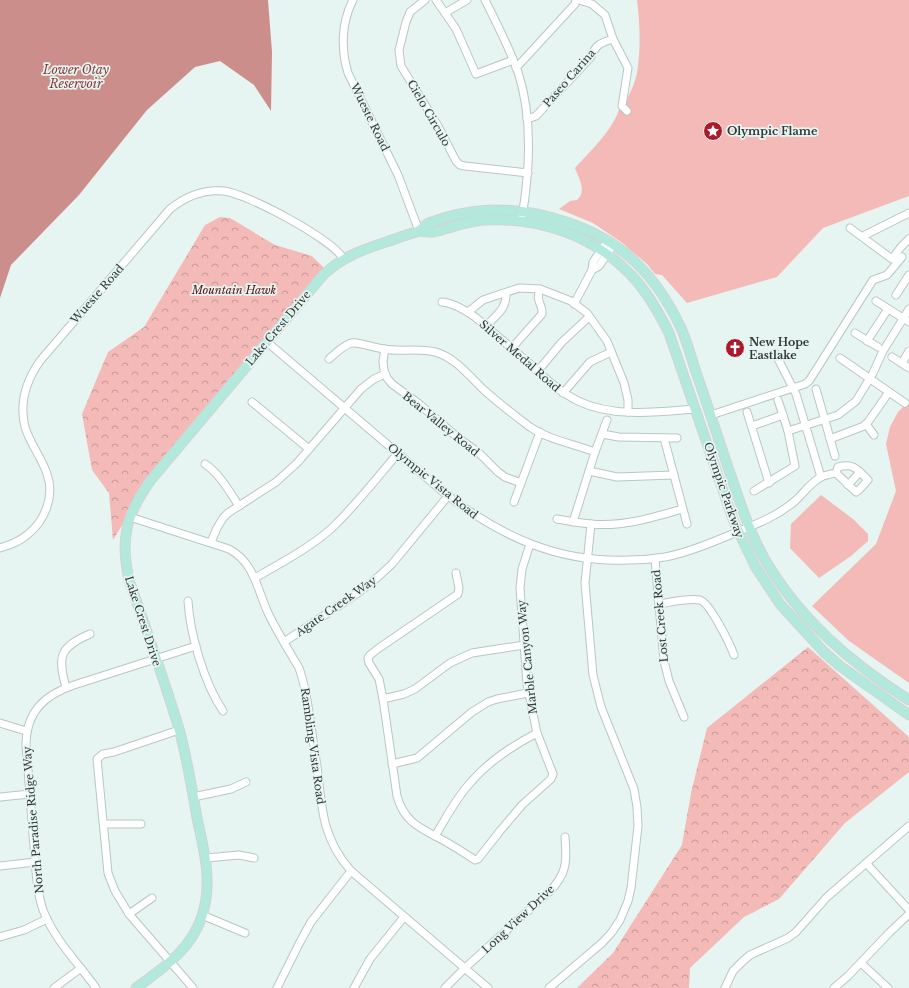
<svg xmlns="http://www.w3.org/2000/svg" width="909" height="988" font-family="'Libre Baskerville',serif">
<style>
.grass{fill:#f4bab7}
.park{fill:url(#park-crowns)}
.water{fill:#cb8e8b}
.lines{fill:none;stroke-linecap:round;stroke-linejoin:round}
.minor-casing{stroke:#b9c7c3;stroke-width:9}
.major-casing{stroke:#d2d3d3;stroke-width:11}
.minor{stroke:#fff;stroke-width:7}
.major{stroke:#b3e9dc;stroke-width:9}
.labels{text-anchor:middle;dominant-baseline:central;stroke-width:3.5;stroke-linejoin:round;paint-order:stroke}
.street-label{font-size:11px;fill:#323836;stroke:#e6f5f1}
.poi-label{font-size:11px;font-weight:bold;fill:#323836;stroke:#e6f5f1;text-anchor:start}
.park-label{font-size:11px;font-style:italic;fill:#5a0f16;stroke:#e6f5f1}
.water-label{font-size:12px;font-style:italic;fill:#883b3c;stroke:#e6f5f1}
</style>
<defs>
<pattern id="park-crowns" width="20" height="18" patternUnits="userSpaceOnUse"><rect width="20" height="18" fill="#f4bab7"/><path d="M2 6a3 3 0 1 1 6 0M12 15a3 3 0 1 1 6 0" fill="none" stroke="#c69896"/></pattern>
</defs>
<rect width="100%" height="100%" fill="#e6f5f1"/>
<g class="grass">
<path d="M637,0h272v196l-86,32 -46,49 -90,26 -25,-28 -7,-1 -8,-10 -26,-22 -28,-19 -34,-14 11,-8 7,-1c10,-9 2,-21 -2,-32 16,-18 43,-42 46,-67l5,1c4,-9 9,-19 11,-29 4,-24 3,-49 0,-73z"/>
<path d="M909,401v282l-60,-42 -37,-35 64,-62 20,-53 -10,-47 4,-17 8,-15z"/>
<path d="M821,495l32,24 15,15v7l-17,15 -32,22 -29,-30 1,-24z"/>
</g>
<g class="park">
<path d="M220,217l10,1 45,27 37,11 15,15 -184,220 -30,49 -4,-47 -17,-23 -10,-56 26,-62 36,-25 61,-102z"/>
<path d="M808,647l101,90v35l-64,51 -66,76 -35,18 -54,51 -1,20h-112l36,-35 69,-108 9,-52 16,-65z"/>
</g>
<path class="water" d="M0,0h268l4,52 -1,59 -17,-26 -34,-24 -25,6 -48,43 -68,85 -68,70 -11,33z"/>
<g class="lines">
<g class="minor-casing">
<g id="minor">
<path d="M353,0c-12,23 -12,50 -5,73l50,102 21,56"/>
<path d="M425,0l-15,12 -4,10 -7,28 2,16 37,60 18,35 4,4 5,1 63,7"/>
<path d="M436,0l20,29 20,45 37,-14"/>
<path d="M485,0c12,24 24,47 33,72 15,46 12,98 4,145"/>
<path d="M579,0l13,4 13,11 8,24 15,29 -6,38 5,5"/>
<path d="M445,13l22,-13"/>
<path d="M516,68l59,-64 1,-4"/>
<path d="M527,119l9,-3 54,-58c6,-13 9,-15 23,-19"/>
<path d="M850,228l42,31 9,-12 8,-8"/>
<path d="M863,236l46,-23"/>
<path d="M592,270l7,-4 15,-22"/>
<path d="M896,295l13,-20"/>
<path d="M876,301l33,21"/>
<path d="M442,302c12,1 23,8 33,15 18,15 35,30 53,45 16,15 30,29 50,39 35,17 81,11 117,8"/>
<path d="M574,304l18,-34 1,-8 15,-22"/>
<path d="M468,312l15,-12 36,-12 21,1 31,12 16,12 20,28 17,42 4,17v12"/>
<path d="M486,326c10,-11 21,-17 20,-33"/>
<path d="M855,333l23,14"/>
<path d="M867,341l21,-32"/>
<path d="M267,342l181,154c55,41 110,67 181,64 12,0 24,-1 36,-3 21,-4 41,-12 60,-20 15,-6 30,-12 44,-19 10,-5 18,-10 26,-17 8,-7 16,-19 26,-24 4,-2 10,-3 15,-4l20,19 3,-2 9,-10c-11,-11 -14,-17 -30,-13l-2,6"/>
<path d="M385,349l-2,12 1,9 3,8 5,6 26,19 39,34 22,16 19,19 7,5 16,6"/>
<path d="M511,349l31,-35c1,-11 -7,-11 -2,-25"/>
<path d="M775,353l21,41 25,83"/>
<path d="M892,357l17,11"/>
<path d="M840,358l65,45"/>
<path d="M329,359c27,-25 23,-15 55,-10 16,3 34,-1 51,3 20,5 35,25 50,39 14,12 30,25 45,36 19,13 44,17 65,25"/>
<path d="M902,363l7,-12"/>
<path d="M537,372l25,-30 27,-25"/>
<path d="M816,389l19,67"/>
<path d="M563,393l27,-31 21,-10"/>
<path d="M252,402l57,47"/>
<path d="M747,412l22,71"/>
<path d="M711,415l94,-31 4,-3 64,-101 14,-5 15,-18"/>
<path d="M866,424l8,11"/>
<path d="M752,426l31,-11"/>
<path d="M788,431l50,-16 18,-14 17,-28 10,-22 26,-42"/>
<path d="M602,434l17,3 58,1"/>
<path d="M664,438l23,86"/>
<path d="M830,439l34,-13 4,-4 21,-30"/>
<path d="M205,464c15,10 24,27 34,42"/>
<path d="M589,471l28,6 57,-2"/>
<path d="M848,485l12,-13"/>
<path d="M754,491l41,-25 -7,-35 -10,-31"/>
<path d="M514,502l26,-70"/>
<path d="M130,517l99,32c26,14 28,41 40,66 9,18 20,36 30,53 7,19 9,38 12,57 2,17 5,33 7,49 4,39 6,66 33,97l137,117"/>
<path d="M557,519c11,2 22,4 34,5 31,3 61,-6 91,-15"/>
<path d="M573,522l22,-70 12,-32"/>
<path d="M211,542l6,-14 6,-10 5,-5 48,-31 21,-19 64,-74 13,-10 11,-5"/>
<path d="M0,548c10,-3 19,-6 27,-13 18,-14 28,-39 20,-61 -5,-16 -17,-30 -22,-47 -6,-24 1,-46 15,-66l130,-152c16,-13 34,-20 54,-18 24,3 106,47 119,67"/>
<path d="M655,559l9,102 5,20 15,36"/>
<path d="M456,573l3,15 -1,6 -79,54 -9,7 -2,3 1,5 10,16 4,20 14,97c7,25 21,31 42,42 13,7 24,14 36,22l3,-1 22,-28 22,-26 29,-26 2,-5 -16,-41 -10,-49 -7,-96 2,-19 8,-25"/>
<path d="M255,578c26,-15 62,-34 82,-55 22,-22 41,-46 61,-70"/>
<path d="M188,601c2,33 16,82 35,110"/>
<path d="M659,604c13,-2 28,-6 41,-4 10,3 30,44 34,55"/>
<path d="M284,642l74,-49 20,-16 14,-13 56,-68"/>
<path d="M66,687c-9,-31 -6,-40 24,-53"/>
<path d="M383,699l21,-5 11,-5 35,-26 22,-10 52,-8"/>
<path d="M0,723l26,8"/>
<path d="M179,730l-65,22 -11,2 -6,5 11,114 7,18 14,23 64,74"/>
<path d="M392,764l25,-6 55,-46 16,-10 9,-3 31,-6"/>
<path d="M0,797l30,-3"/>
<path d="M193,797l38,-8 15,-7"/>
<path d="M104,824h37"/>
<path d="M435,836c11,-18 21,-38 36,-54 18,-21 41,-36 66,-49"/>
<path d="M206,858l33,-3 15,3"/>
<path d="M866,863l43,47"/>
<path d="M0,866l35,-4"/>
<path d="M129,914l23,-16"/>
<path d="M202,915l43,18"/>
<path d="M0,937l24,-7 23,-11"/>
<path d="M861,963l27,25"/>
<path d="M54,988l27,-20"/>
<path d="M96,988c-18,-25 -42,-49 -53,-78 -7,-20 -7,-43 -9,-64 -3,-33 -5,-67 -8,-100 0,-34 18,-51 48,-61l122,-39"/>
<path d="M277,988l23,-46 11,-20 40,-51"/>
<path d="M354,988l16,-29 34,-42"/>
<path d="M445,988l20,-20 84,-76c18,-18 18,-30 16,-55"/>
<path d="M549,988l53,-45 10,-11 8,-12 8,-19 3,-13 7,-62 -1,-19 -3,-18 -33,-82 -8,-32 -8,-92 6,-59"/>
<path d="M725,988l8,-17 10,-10 7,-6 38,-17 8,-6 31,-35 82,-71"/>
<path d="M834,988l14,-12 41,-43 20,-19"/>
</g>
</g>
<g class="major-casing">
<g id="major">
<path d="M419,231c3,0 8,1 12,1 4,0 10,-2 14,-3 13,-4 26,-8 39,-9 55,-3 109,15 147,55 16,16 28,38 38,58l65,189 21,44 25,38 44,48 16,14 69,49"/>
<path d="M136,988c27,-20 55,-38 66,-72 11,-33 2,-66 -5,-98 -5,-30 -10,-60 -18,-89 -15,-50 -33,-100 -50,-149 -9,-41 -3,-65 21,-99l174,-207c23,-21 45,-26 74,-36 6,-3 14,-4 20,-7 4,-2 7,-6 11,-8 13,-5 29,-9 42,-11 32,-5 65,0 95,10 56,18 90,53 115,106 7,16 11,33 17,50 11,31 21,63 32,95 10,29 19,58 34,85 35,61 87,105 145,142"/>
</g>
</g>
<use href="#minor" class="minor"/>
<use href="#major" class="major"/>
</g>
<defs>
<g id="sight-disc" transform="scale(1)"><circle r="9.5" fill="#ad192c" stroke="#e6f5f1"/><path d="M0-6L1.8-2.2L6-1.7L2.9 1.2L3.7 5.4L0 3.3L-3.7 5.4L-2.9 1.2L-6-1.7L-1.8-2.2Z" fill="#fff"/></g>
<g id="church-disc" transform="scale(1)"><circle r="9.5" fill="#ad192c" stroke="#e6f5f1"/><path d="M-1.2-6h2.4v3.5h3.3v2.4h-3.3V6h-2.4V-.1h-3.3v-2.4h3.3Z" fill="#fff"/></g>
</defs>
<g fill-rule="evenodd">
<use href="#sight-disc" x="713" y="131"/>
<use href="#church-disc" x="735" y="348"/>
</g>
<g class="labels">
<g class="street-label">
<text transform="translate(569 78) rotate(-49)">Paseo Carina</text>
<text transform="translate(429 113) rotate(60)">Cielo Circulo</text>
<text transform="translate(370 117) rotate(64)">Wueste Road</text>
<text transform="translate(97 294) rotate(-49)">Wueste Road</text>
<text transform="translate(278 328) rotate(-50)">Lake Crest Drive</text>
<text transform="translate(520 356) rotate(41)">Silver Medal Road</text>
<text transform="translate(441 424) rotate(39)">Bear Valley Road</text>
<text transform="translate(433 481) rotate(39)">Olympic Vista Road</text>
<text transform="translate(724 490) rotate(71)">Olympic Parkway</text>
<text transform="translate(336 606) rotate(-35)">Agate Creek Way</text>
<text transform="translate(660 616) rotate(-95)">Lost Creek Road</text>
<text transform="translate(143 621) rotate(72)">Lake Crest Drive</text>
<text transform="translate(527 657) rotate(-96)">Marble Canyon Way</text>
<text transform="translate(313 746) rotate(82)">Rambling Vista Road</text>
<text transform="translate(33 820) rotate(-95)">North Paradise Ridge Way</text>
<text transform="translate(518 919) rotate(-43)">Long View Drive</text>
</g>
<g class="poi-label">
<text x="727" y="131">Olympic Flame</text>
<text x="749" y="342">New Hope<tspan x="749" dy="13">Eastlake</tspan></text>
</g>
<g class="park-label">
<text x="234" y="290">Mountain Hawk</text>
</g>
<g class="water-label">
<text x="76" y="69">Lower Otay<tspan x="76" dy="14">Reservoir</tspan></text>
</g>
</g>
</svg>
